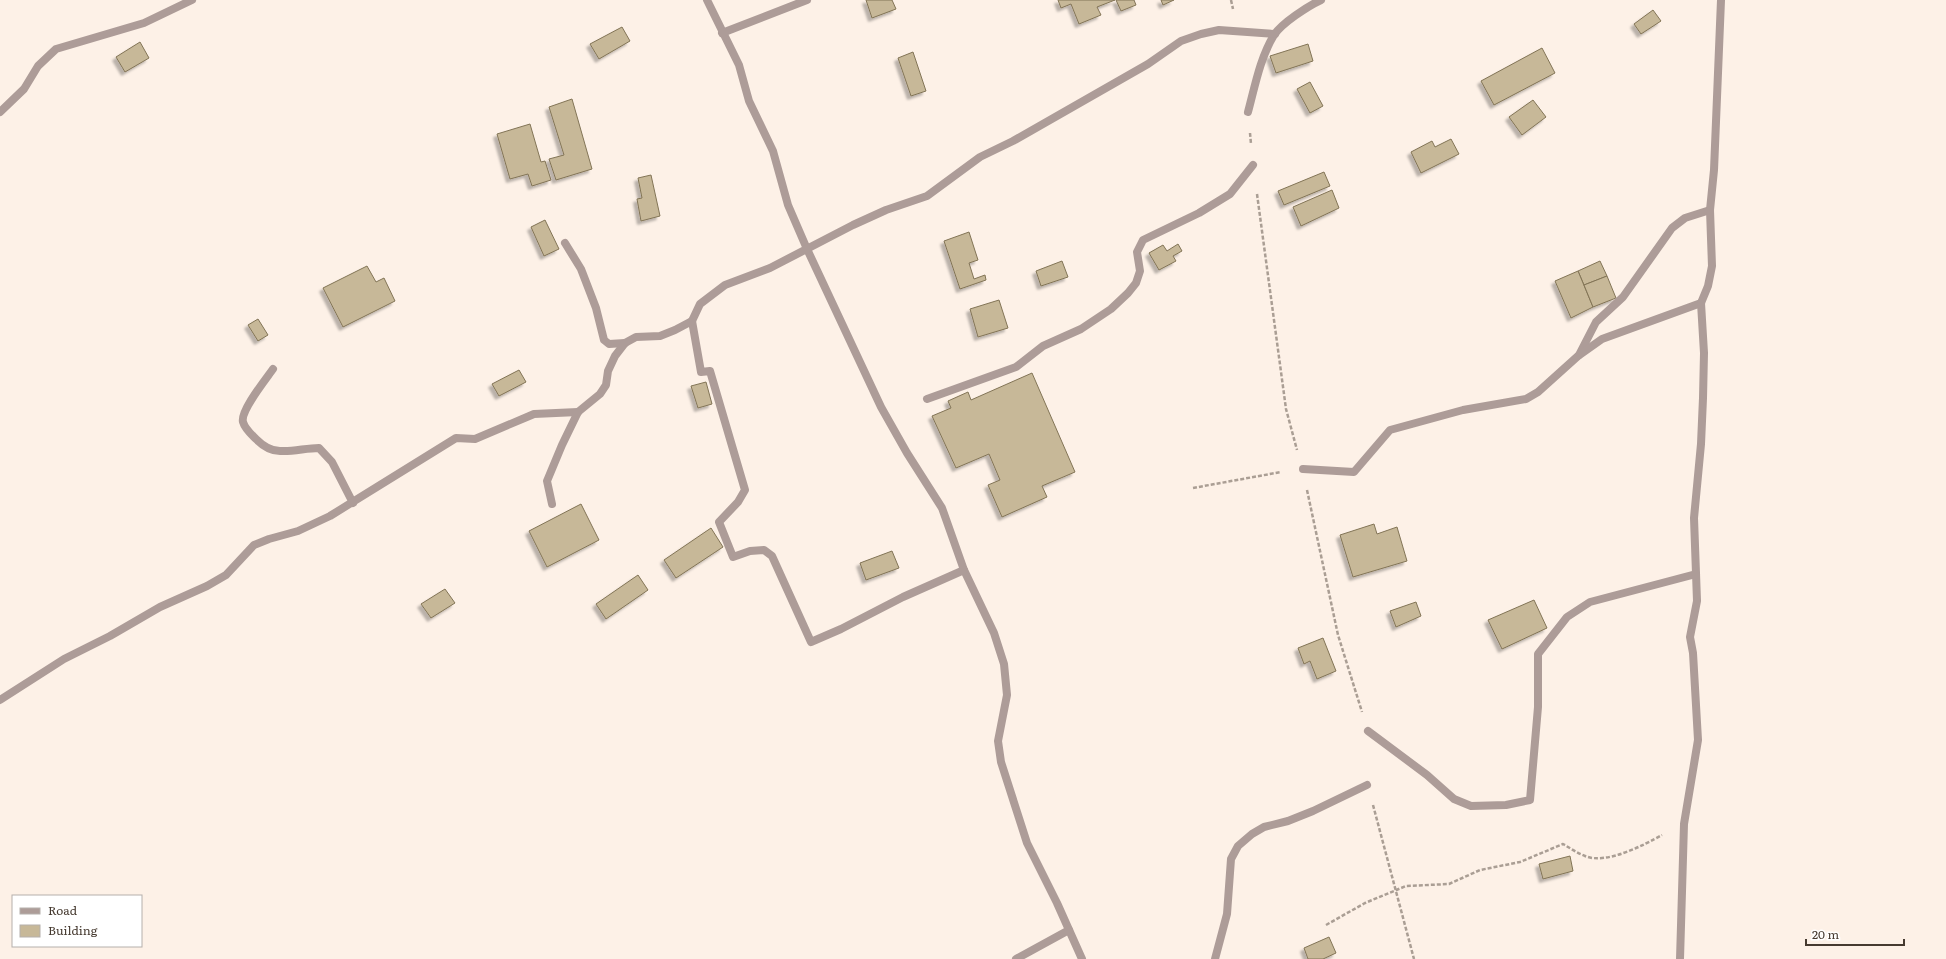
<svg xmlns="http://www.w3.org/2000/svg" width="1946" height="959" font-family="Literata,serif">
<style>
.building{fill:#c7b898;stroke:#827456;filter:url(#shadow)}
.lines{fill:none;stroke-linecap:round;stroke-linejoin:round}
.path{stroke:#aa9e94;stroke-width:2.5;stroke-dasharray:4 2;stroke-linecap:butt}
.street{stroke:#ad9c98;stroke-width:8}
</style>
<defs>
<filter id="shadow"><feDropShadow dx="-3.5" dy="3.5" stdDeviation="1" flood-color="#0004"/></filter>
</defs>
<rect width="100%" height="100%" fill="#fdf1e7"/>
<g class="building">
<path d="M866,0h26l4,9 -24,9z"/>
<path d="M1058,0h57l-18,7 4,8 -22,9 -8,-20 -10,4z"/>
<path d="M1116,0h18l2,5 -15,6z"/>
<path d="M1161,0h13l-11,5z"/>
<path d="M1653,10l8,11 -20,13 -7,-10z"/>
<path d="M622,27l8,14 -31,18 -9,-15z"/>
<path d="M140,42l9,16 -24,14 -9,-15z"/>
<path d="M1308,44l5,17 -37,12 -6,-17z"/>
<path d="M1542,48l13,25 -61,32 -13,-24z"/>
<path d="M913,52l13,39 -15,5 -13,-38z"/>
<path d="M1310,82l13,24 -13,7 -13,-24z"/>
<path d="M572,99l20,70 -36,11 -7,-21 15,-4 -15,-48z"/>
<path d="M1533,100l13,17 -24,18 -13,-18z"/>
<path d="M530,124l11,38 4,-1 6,19 -19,6 -4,-12 -18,5 -13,-45z"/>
<path d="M1451,139l8,15 -38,19 -10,-21 21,-11 3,6z"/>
<path d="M1324,172l6,14 -46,19 -6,-14z"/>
<path d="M651,175l9,41 -19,5 -4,-22 5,-1 -4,-20z"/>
<path d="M1332,190l7,18 -38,18 -8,-19z"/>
<path d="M545,220l14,29 -15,7 -13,-29z"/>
<path d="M969,232l9,28 -9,3 5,16 11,-4 1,5 -26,9 -16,-48z"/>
<path d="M1178,244l4,7 -9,5 3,5 -17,9 -10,-17 14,-8 4,6z"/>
<path d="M1062,261l6,16 -27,9 -5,-15z"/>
<path d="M1600,261l7,15 -23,9 -6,-14z"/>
<path d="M367,266l9,16 8,-4 11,23 -52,26 -20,-39z"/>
<path d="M1578,271l15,36 -22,11 -16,-37z"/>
<path d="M1607,276l9,22 -23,9 -9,-22z"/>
<path d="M999,300l9,28 -30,9 -8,-28z"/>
<path d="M258,319l10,16 -10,6 -10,-16z"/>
<path d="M519,370l7,12 -27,14 -7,-12z"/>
<path d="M1032,373l43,99 -33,14 5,11 -45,20 -14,-32 12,-5 -11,-26 -33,14 -24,-52 19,-8 -3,-7 20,-9 3,8z"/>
<path d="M706,382l6,22 -14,4 -7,-22z"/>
<path d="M581,504l18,36 -52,27 -18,-36z"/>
<path d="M1374,524l3,10 20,-7 10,34 -54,16 -13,-42z"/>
<path d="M711,528l12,19 -47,31 -12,-18z"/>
<path d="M892,551l7,17 -33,12 -6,-17z"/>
<path d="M638,575l10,15 -42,29 -10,-15z"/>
<path d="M445,589l10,14 -24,15 -10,-14z"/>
<path d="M1534,600l13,28 -45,21 -14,-29z"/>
<path d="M1416,602l5,14 -25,11 -6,-16z"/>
<path d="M1323,638l13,33 -19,8 -7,-18 -6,3 -6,-16z"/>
<path d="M1570,856l3,15 -30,8 -4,-15z"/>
<path d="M1329,937l7,16 -13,6h-15l-4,-11z"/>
</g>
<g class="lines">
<g class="path">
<path d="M1231,0l2,9"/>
<path d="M1250,133l1,11"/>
<path d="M1257,194l29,215 11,41"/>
<path d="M1193,488l88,-16"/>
<path d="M1307,490l31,145 24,77"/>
<path d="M1373,805l41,154"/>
<path d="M1326,925l39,-22 41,-17 43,-2 31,-14 40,-8 43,-18c7,4 14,9 22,12 21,9 59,-11 77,-21"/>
</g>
<g class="street">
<path d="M707,0l32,65 10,36 24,50 15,54 19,44 74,158 26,46 35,55 22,62 30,63 10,31 3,31 -9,46 3,21 26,81 30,60 25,56"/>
<path d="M722,33l85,-33"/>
<path d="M0,112l24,-23 14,-23 18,-17 88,-26 48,-23"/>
<path d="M1248,112c7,-26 12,-54 26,-77 8,-12 34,-29 47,-35"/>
<path d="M565,243l16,26 15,39 8,32 5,4 16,-1"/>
<path d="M692,321l9,51 9,-1 35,119 -7,12 -19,20 14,35 17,-6 14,-1 8,6 39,86 30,-13 62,-32 61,-27"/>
<path d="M1579,355l17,-33 27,-25 49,-69 13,-10 25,-8"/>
<path d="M273,369c-7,10 -33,42 -30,53 2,7 8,12 13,17 6,6 15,12 24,12 13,1 26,-3 39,-3l13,14 21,41"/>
<path d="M927,399l89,-32 27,-21 38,-17 30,-20 17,-16 8,-10 4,-12 -3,-19 6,-12 56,-27 31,-19 23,-29"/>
<path d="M1303,469l51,3 36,-42 73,-20 63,-11 12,-7 40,-36 24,-17 99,-36"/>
<path d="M552,504l-5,-23 15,-36 16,-33 22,-18 6,-9 2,-14 7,-15 10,-13 11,-6 24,-1 15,-6 17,-9 8,-17 25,-19 45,-17 83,-43 33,-15 41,-14 53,-39 33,-16 135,-77 33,-23 20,-7 18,-4 56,4"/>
<path d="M0,700l64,-41 46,-23 50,-29 47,-21 19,-11 28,-30 15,-6 29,-8 32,-15 126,-78 19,1 59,-25 44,-2"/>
<path d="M1368,731l59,44 27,24 17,7 35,-1 24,-5 8,-93v-53l29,-37 23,-15 106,-28"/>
<path d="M1016,959l53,-29"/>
<path d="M1215,959l12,-45 4,-55 7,-13 14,-12 12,-7 24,-6 25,-10 54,-26"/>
<path d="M1680,959l4,-135 14,-84 -5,-87 -3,-16 7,-36 -3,-83 7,-74 2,-46 1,-45 -3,-50 7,-17 4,-20 -2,-56 4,-40 7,-170"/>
</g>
</g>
<rect x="12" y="895" width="130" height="52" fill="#ffffff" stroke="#b5b0ac"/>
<rect x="20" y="908" width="20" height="6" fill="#ad9c98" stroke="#b5b0ac"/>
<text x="48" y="915" font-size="12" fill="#463a30">Road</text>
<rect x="20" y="925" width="20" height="12" fill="#c7b898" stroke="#b5b0ac"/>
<text x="48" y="935" font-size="12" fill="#463a30">Building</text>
<path d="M1806 939v6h98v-6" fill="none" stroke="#463a30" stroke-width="2"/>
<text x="1812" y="939" font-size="12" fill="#463a30" stroke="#ffffff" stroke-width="3" paint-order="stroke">20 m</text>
</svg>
